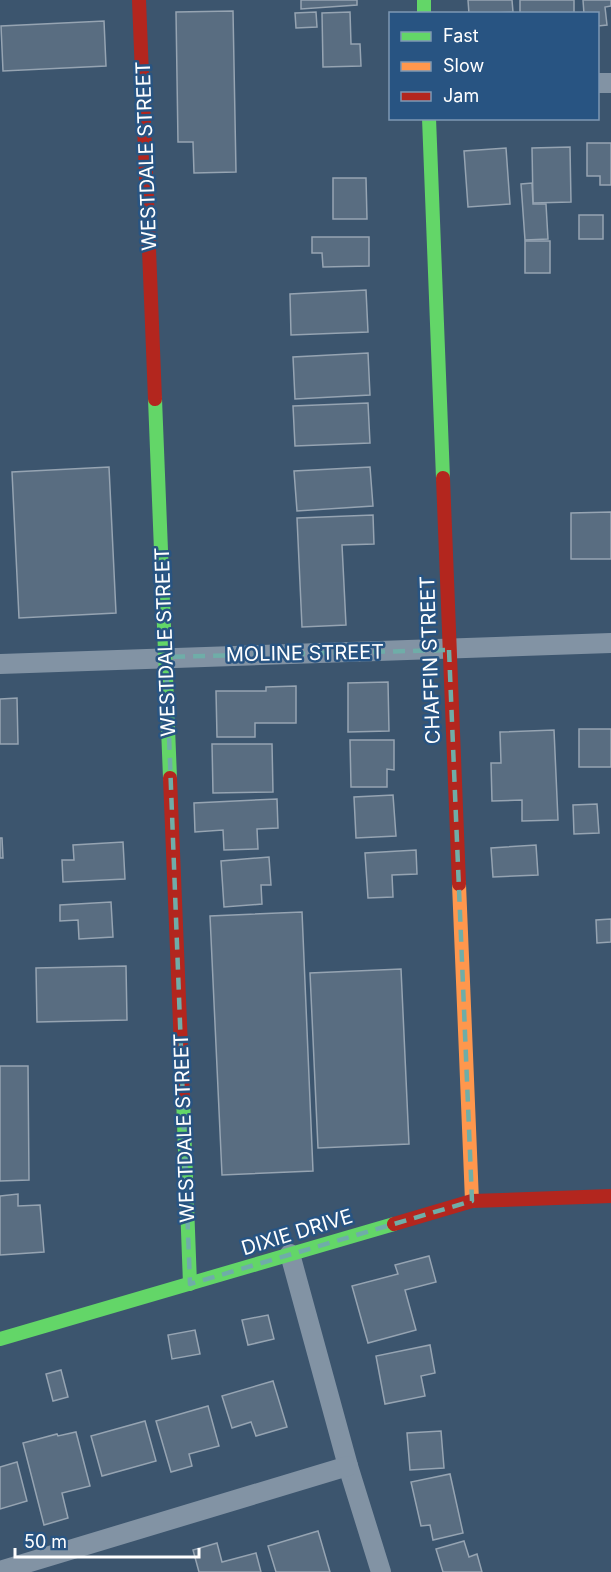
<svg xmlns="http://www.w3.org/2000/svg" width="611" height="1572" font-family="Inter,sans-serif">
<style>
.building{fill:#596d81;stroke:#96a4b2;stroke-width:1.5}
.lines{fill:none;stroke-linecap:round;stroke-linejoin:round}
.street{stroke:#8293a4;stroke-width:20}
.fast{stroke:#63d668;stroke-width:14}
.slow{stroke:#ff974d;stroke-width:14}
.jam{stroke:#b3261e;stroke-width:14}
.marked{fill:none;stroke:#6fada8;stroke-width:4.5;stroke-dasharray:12 8;stroke-linejoin:round}
.labels{text-anchor:middle;dominant-baseline:central;stroke-width:5;stroke-linejoin:round;paint-order:stroke}
.street-label{font-size:20px;fill:#fff;stroke:#285482}
</style>
<rect width="100%" height="100%" fill="#3c556e"/>
<g class="building">
<path d="M301,0h56v5l-56,4z"/>
<path d="M468,0h44l1,12 -44,2z"/>
<rect x="520" y="0" width="54" height="14"/>
<path d="M583,0h28v6l-6,1 2,18 -9,1v-12h-14z"/>
<path d="M233,11l3,161 -42,1 -1,-31h-15l-2,-130z"/>
<path d="M316,12l1,15 -21,1 -1,-15z"/>
<path d="M350,12l1,32h9l1,22 -38,1 -1,-54z"/>
<path d="M104,21l2,45 -103,5 -2,-45z"/>
<path d="M587,143h24v42h-11v-9h-13z"/>
<path d="M570,147l1,55 -38,1 -1,-55z"/>
<path d="M506,148l4,56 -42,3 -4,-56z"/>
<path d="M333,178h33l1,41h-34z"/>
<path d="M532,183l1,21h13l2,35 -23,1 -4,-56z"/>
<rect x="579" y="215" width="24" height="24"/>
<path d="M312,237h57v29l-46,1 -1,-14h-10z"/>
<rect x="525" y="241" width="25" height="32"/>
<path d="M366,290l2,42 -77,3 -1,-41z"/>
<path d="M368,353l2,42 -75,4 -2,-42z"/>
<path d="M368,403l2,40 -75,3 -2,-40z"/>
<path d="M109,467l7,146 -97,5 -7,-146z"/>
<path d="M370,467l3,39 -76,5 -3,-40z"/>
<path d="M611,512v47h-40v-46z"/>
<path d="M373,515l1,29 -32,1 4,80 -44,2 -5,-109z"/>
<path d="M388,682l1,49 -41,1v-49z"/>
<path d="M296,686v37h-41v14h-38l-1,-46h50v-4z"/>
<path d="M17,698l1,46h-18v-45z"/>
<rect x="579" y="729" width="32" height="38"/>
<path d="M554,730l4,90 -36,1v-21l-30,1 -1,-38h10l-1,-31z"/>
<path d="M350,740h44v30l-7,-1v18h-36z"/>
<path d="M212,744h60l1,48 -60,1z"/>
<path d="M393,795l3,41 -40,2 -2,-41z"/>
<path d="M277,799l1,29 -21,1 1,20 -34,1 -1,-20 -28,2 -1,-29z"/>
<path d="M597,804l2,29 -25,1 -1,-29z"/>
<path d="M0,838h2l1,20h-3z"/>
<path d="M123,842l2,37 -62,3 -1,-22h12l-1,-15z"/>
<path d="M536,845l2,30 -45,2 -2,-29z"/>
<path d="M416,850l1,24 -25,1 1,22 -25,1 -3,-45z"/>
<path d="M269,857l2,28h-10l1,19 -38,3 -3,-46z"/>
<path d="M111,902l2,35 -34,2 -1,-19 -18,1v-16z"/>
<path d="M302,912l11,259 -91,4 -12,-259z"/>
<path d="M611,919v23l-14,1 -1,-23z"/>
<path d="M126,966l1,54 -90,2 -1,-54z"/>
<path d="M401,969l8,175 -91,4 -8,-175z"/>
<path d="M0,1066h28l1,114 -29,1z"/>
<path d="M18,1194v12l22,-1 4,47 -44,3v-59z"/>
<path d="M429,1256l7,26 -31,8 11,40 -48,13 -16,-57 46,-12 -3,-9z"/>
<path d="M268,1315l6,24 -26,6 -6,-25z"/>
<path d="M195,1330l5,24 -28,5 -4,-24z"/>
<path d="M430,1345l5,28 -14,3 4,20 -40,8 -9,-48z"/>
<path d="M61,1370l7,27 -15,4 -7,-27z"/>
<path d="M273,1381l14,46 -31,9 -5,-14 -19,6 -10,-32z"/>
<path d="M208,1406l11,40 -30,8 3,12 -21,6 -15,-51z"/>
<path d="M145,1421l11,40 -54,15 -11,-40z"/>
<path d="M441,1431l3,37 -34,2 -3,-37z"/>
<path d="M76,1432l14,54 -28,7 6,25 -24,7 -21,-82 34,-9 1,2z"/>
<path d="M17,1462l10,39 -27,8v-42z"/>
<path d="M450,1474l13,59 -30,7 -3,-15 -9,1 -10,-44z"/>
<path d="M318,1531l12,41h-54l-8,-26z"/>
<path d="M464,1541l5,16 8,-3 5,18h-39l-7,-23z"/>
<path d="M217,1543l5,19 34,-9 5,19h-62l-6,-22z"/>
</g>
<g class="lines">
<g class="street">
<path d="M598,83h13"/>
<path d="M0,664l611,-21"/>
<path d="M290,1254l58,212 33,106"/>
<path d="M0,1571l348,-105"/>
</g>
<g class="fast">
<path d="M424,0v14"/>
<path d="M429,118l14,360"/>
<path d="M155,399l15,379"/>
<path d="M183,1097l7,187"/>
<path d="M0,1339l394,-115"/>
</g>
<path class="slow" d="M459,884l13,317"/>
<g class="jam">
<path d="M139,0l16,399"/>
<path d="M443,478l16,406"/>
<path d="M170,778l13,319"/>
<path d="M394,1224l78,-23 139,-5"/>
</g>
</g>
<path class="marked" d="M449,650l23,551 -282,83 -24,-627z"/>
<g class="labels">
<g class="street-label">
<text transform="translate(146 156) rotate(-92)">WESTDALE STREET</text>
<text transform="translate(165 642) rotate(-92)">WESTDALE STREET</text>
<text transform="translate(305 653) rotate(-1)">MOLINE STREET</text>
<text transform="translate(430 660) rotate(-92)">CHAFFIN STREET</text>
<text transform="translate(184 1128) rotate(-92)">WESTDALE STREET</text>
<text transform="translate(297 1232) rotate(-17)">DIXIE DRIVE</text>
</g>
</g>
<rect x="389" y="12" width="210" height="108" fill="#285482" stroke="#7e98b4" stroke-width="1.5"/>
<rect x="401" y="32" width="30" height="9" fill="#63d668" stroke="#7e98b4" stroke-width="1.5"/>
<text x="443" y="42" font-size="18" fill="#ffffff">Fast</text>
<rect x="401" y="62" width="30" height="9" fill="#ff974d" stroke="#7e98b4" stroke-width="1.5"/>
<text x="443" y="72" font-size="18" fill="#ffffff">Slow</text>
<rect x="401" y="92" width="30" height="9" fill="#b3261e" stroke="#7e98b4" stroke-width="1.5"/>
<text x="443" y="102" font-size="18" fill="#ffffff">Jam</text>
<path d="M15 1548v9h184v-9" fill="none" stroke="#ffffff" stroke-width="3"/>
<text x="24" y="1548" font-size="18" fill="#ffffff" stroke="#285482" stroke-width="4.5" paint-order="stroke">50 m</text>
</svg>
